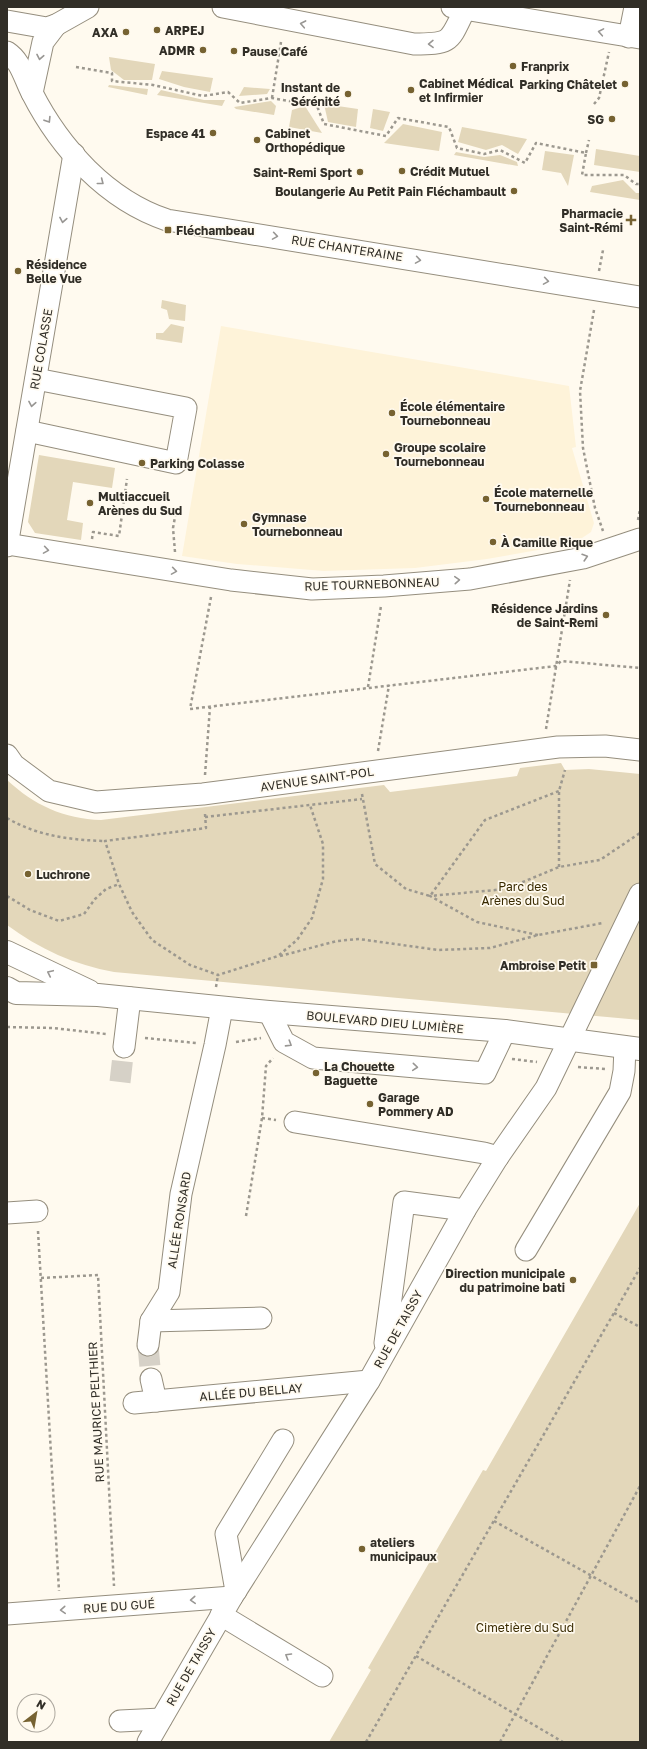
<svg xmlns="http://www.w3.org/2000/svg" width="647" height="1749" font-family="'Golos Text',sans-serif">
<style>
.built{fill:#fef3d9}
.green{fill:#e3d7ba}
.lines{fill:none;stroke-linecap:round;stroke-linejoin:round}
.minor-tunnel{stroke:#d6d1c7;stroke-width:21;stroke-dasharray:21 10;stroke-linecap:butt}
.minor-casing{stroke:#958e7e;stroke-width:23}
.major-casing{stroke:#958e7e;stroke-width:24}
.path{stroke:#9c988f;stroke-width:2.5;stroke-dasharray:3 3;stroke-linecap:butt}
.minor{stroke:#fff;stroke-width:21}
.major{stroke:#fff;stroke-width:22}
.oneway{stroke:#989693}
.poi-dot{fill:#766231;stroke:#fffaef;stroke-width:1.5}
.labels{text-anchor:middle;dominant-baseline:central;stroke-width:3.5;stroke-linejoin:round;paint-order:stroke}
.poi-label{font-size:12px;font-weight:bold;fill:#312e27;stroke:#fffaef;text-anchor:start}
.street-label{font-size:12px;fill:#312e27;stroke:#fffaef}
.park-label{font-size:12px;fill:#392a00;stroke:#fffaef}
</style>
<rect width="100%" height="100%" fill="#fffaef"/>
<path class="built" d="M221,326l348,60 7,61 -4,1 22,75 -3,9 -9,6 -44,12 -51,9 -72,9 -91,3 -87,-7 -55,-8z"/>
<g class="green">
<path d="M109,57l46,7 -3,16h-28l-13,-10z"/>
<path d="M162,71l51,7 -3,14 -26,-5 -25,-8z"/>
<path d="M109,85l39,4 -1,6 -39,-8z"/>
<path d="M244,87l26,2 -3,5 -28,2z"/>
<path d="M161,90l43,10h21l-3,6 -65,-11z"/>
<path d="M271,101l5,5 -2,9 -38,-6 -2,-2z"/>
<path d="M324,104l34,5 -2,18 -28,-5z"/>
<path d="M305,106l17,27 -33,-6 3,-17z"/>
<path d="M373,109l17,3 -7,19 -13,-3z"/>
<path d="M403,124l39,8 -3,19 -55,-8z"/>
<path d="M462,127l65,12 -9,15 -16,-9 -16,5 -28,-8z"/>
<path d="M596,149l44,7v16l-46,-7z"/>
<path d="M545,151l29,4 -6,31 -7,-13 -19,-3z"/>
<path d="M456,152l28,5 16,-2 17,7 1,4 -64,-11z"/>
<path d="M623,180l13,13h4v7l-50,-8 2,-6z"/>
<path d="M162,300l24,5 -1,16 -16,-2 -2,-9 -6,-2z"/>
<path d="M171,324l13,3 -2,16 -26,-4v-6h7z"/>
<path d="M39,455l76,13 -3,20 -39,-6 -6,38 16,3 -2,17 -46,-7 -7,-11z"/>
<path d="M561,763l4,7 24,-1 51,5v246l-526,-48c-39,-7 -75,-23 -107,-47v-145c27,25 57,39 94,40l283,-35 6,7 127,-16 3,-8z"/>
<path d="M640,1203v539h-311l42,-72 -3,-2 115,-198 3,1z"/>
</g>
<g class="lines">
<g class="minor-tunnel">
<path d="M120,1082l4,-35"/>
<path d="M148,1345l3,34"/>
</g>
<g class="minor-casing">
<g id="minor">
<path d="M223,7l191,37c38,0 35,-2 51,-35"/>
<path d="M452,7l188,31"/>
<path d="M7,21l40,7 9,-3 32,-18"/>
<path d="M629,37l6,-30"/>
<path d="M7,52c14,9 17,26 25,41 28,55 75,107 135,127l473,77"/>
<path d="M32,93l11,-51 13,-17"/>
<path d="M27,431l149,32 10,-55 -150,-29"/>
<path d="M7,544l224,36 81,9 72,-3 86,-7 113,-21 57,-19"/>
<path d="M7,546l67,-392"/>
<path d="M7,755l7,10 35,26 47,11 107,-8 355,-47 47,-1 35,4"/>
<path d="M222,1008l-7,37 -34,149 -12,98 -18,29 110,-3"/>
<path d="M269,1012l15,30 29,16 172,15 20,-42"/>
<path d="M124,1047l6,-49"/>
<path d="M295,1122l189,31 14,4"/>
<path d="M7,1213l30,-2"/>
<path d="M526,1250l94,-158 4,-21 1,-24"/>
<path d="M385,1343l19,-141 61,8"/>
<path d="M148,1345l3,-24"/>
<path d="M151,1379l5,22"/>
<path d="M134,1403l235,-22"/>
<path d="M236,1591l-10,-57 57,-94"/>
<path d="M7,1614l225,-17"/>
<path d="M221,1615l101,61"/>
<path d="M120,1721l41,-2"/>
<path d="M148,1742l84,-145 137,-216 96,-171 33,-53 48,-69 94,-194"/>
</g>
</g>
<g class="major-casing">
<g id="major">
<path d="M7,952l82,39"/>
<path d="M7,988l9,5 82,2 171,17 236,19 135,18"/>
</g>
</g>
<g class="path">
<path d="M76,67l36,6v8l41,4 50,11 25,-4 12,11 32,-5 45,8 7,18 62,12 12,-18 51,9 8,21 27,6 16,-4 25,13 11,-20 50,10 -4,22h42l12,9h4"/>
<path d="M272,98l9,-56"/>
<path d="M594,104l5,-6 10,-46"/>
<path d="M586,153l3,-13"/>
<path d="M599,271l4,-21"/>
<path d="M594,310l-14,81 3,57 12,60 8,23"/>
<path d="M638,520l2,-11"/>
<path d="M92,539l1,-7 26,4 8,-57"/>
<path d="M175,552l-2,-24 4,-22"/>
<path d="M211,597l-21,112 366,-43 5,-5 79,7"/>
<path d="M368,687l13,-81"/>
<path d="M546,729l24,-149"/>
<path d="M378,751l11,-66"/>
<path d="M205,775l5,-68"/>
<path d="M362,794l13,70 31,25 24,7 55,-76 74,-29"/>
<path d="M205,814l1,14 -101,13 14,43 13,28 20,28 38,25 28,10 60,-19 19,-16 15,-22 11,-39v-35l-13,-39"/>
<path d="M205,817l157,-18"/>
<path d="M7,818c30,18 64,22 98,23"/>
<path d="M559,867v-76l6,-21"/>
<path d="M7,896l23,14 29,11 25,-7 11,-15 11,-10 13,-5"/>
<path d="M538,935l-61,-13 -47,-26 76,-7 53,-22 41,-7 40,-27"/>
<path d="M280,956l57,-15 22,-2 79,11 52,-2 48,-13 65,-12"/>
<path d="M216,987l2,-12"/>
<path d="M7,1027l46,1 53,6"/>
<path d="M145,1038l51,5"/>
<path d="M236,1042l25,-4"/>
<path d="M512,1059l25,3"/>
<path d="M578,1067l27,2"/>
<path d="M262,1118l14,2"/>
<path d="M246,1216l16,-98 4,-52 7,-8"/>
<path d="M38,1231l21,360"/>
<path d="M41,1278l57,-3 16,311"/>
<path d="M614,1313l26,14"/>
<path d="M494,1521l146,82"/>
<path d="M416,1656l147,86"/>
<path d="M366,1742l274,-474"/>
<path d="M500,1742l140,-256"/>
</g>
<use href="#minor" class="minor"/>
<use href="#major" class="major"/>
</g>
<defs><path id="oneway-chevron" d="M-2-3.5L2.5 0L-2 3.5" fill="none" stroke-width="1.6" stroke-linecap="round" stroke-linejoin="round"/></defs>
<g class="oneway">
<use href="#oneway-chevron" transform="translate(303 24) rotate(-169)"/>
<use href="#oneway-chevron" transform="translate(601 32) rotate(-170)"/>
<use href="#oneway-chevron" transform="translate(431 44) rotate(179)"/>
<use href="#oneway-chevron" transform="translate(40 57) rotate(101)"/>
<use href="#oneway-chevron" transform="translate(48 120) rotate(58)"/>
<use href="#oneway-chevron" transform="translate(101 182) rotate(38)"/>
<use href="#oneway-chevron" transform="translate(63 220) rotate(100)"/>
<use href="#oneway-chevron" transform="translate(275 236) rotate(9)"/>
<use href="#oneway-chevron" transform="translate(418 260) rotate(9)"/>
<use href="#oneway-chevron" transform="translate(546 281) rotate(9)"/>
<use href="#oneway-chevron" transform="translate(32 404) rotate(100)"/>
<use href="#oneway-chevron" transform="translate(46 550) rotate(9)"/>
<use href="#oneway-chevron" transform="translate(585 557) rotate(-17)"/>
<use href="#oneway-chevron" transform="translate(174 571) rotate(9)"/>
<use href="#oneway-chevron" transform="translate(457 580) rotate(-4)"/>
<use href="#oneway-chevron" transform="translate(50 973) rotate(-155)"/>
<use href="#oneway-chevron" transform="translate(289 1044) rotate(32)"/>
<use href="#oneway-chevron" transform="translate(415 1067) rotate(5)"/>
<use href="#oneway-chevron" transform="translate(193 1600) rotate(176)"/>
<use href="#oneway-chevron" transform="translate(63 1610) rotate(176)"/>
<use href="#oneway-chevron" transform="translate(288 1656) rotate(-149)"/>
</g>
<g class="poi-dot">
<circle cx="157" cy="30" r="4"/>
<circle cx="126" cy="32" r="4"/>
<circle cx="203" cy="50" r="4"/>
<circle cx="234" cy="51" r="4"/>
<circle cx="513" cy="66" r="4"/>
<circle cx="625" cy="84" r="4"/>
<circle cx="411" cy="90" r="4"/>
<circle cx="348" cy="94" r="4"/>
<circle cx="612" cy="119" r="4"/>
<circle cx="213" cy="133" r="4"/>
<circle cx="257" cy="140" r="4"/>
<circle cx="402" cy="171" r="4"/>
<circle cx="360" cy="172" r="4"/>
<circle cx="514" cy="191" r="4"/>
<path d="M629 214h4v4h4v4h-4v4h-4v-4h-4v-4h4z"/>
<rect x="164" y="226" width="8" height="8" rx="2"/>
<circle cx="18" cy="271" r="4"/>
<circle cx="392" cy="413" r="4"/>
<circle cx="386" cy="454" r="4"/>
<circle cx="142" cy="463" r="4"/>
<circle cx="486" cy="499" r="4"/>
<circle cx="90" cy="503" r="4"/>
<circle cx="244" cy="524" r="4"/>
<circle cx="493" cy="542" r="4"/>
<circle cx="606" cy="615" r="4"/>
<circle cx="28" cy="874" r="4"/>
<rect x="590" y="961" width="8" height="8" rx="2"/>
<circle cx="316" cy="1073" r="4"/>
<circle cx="370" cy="1104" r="4"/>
<circle cx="573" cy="1280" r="4"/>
<circle cx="362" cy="1549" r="4"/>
</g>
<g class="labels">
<g class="poi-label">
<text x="165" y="30">ARPEJ</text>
<text x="118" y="32" text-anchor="end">AXA</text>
<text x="195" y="50" text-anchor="end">ADMR</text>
<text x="242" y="51">Pause Café</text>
<text x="521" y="66">Franprix</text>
<text x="419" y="83">Cabinet Médical<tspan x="419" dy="14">et Infirmier</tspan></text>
<text x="617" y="84" text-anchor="end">Parking Châtelet</text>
<text x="340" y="87" text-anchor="end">Instant de<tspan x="340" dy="14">Sérénité</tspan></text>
<text x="604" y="119" text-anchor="end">SG</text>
<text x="205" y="133" text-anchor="end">Espace 41</text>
<text x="265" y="133">Cabinet<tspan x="265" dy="14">Orthopédique</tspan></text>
<text x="410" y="171">Crédit Mutuel</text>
<text x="352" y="172" text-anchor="end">Saint-Remi Sport</text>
<text x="506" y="191" text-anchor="end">Boulangerie Au Petit Pain Fléchambault</text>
<text x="623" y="213" text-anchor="end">Pharmacie<tspan x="623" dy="14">Saint-Rémi</tspan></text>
<text x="176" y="230">Fléchambeau</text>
<text x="26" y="264">Résidence<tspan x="26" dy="14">Belle Vue</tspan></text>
<text x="400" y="406">École élémentaire<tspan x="400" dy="14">Tournebonneau</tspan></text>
<text x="394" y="447">Groupe scolaire<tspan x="394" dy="14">Tournebonneau</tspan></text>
<text x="150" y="463">Parking Colasse</text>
<text x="494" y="492">École maternelle<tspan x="494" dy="14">Tournebonneau</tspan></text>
<text x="98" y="496">Multiaccueil<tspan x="98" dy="14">Arènes du Sud</tspan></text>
<text x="252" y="517">Gymnase<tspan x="252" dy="14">Tournebonneau</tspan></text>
<text x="501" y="542">À Camille Rique</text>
<text x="598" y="608" text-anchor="end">Résidence Jardins<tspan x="598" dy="14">de Saint-Remi</tspan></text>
<text x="36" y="874">Luchrone</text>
<text x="586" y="965" text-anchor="end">Ambroise Petit</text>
<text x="324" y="1066">La Chouette<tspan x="324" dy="14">Baguette</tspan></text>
<text x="378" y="1097">Garage<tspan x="378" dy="14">Pommery AD</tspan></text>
<text x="565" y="1273" text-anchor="end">Direction municipale<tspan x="565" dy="14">du patrimoine bati</tspan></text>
<text x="370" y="1542">ateliers<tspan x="370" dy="14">municipaux</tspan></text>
</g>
<g class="street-label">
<text transform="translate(347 248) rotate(9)">RUE CHANTERAINE</text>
<text transform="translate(41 349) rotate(-80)">RUE COLASSE</text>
<text transform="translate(372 584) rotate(-2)">RUE TOURNEBONNEAU</text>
<text transform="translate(317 779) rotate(-8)">AVENUE SAINT-POL</text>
<text transform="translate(385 1022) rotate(5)">BOULEVARD DIEU LUMIÈRE</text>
<text transform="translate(179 1220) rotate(-81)">ALLÉE RONSARD</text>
<text transform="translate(398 1329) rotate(-61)">RUE DE TAISSY</text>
<text transform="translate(251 1392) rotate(-5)">ALLÉE DU BELLAY</text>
<text transform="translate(96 1412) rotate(-93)">RUE MAURICE PELTHIER</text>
<text transform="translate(119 1606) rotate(-4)">RUE DU GUÉ</text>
<text transform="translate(191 1667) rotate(-60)">RUE DE TAISSY</text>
</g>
<g class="park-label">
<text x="523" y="886">Parc des<tspan x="523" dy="14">Arènes du Sud</tspan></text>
<text x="525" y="1627">Cimetière du Sud</text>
</g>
</g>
<rect width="647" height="1749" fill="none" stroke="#312e27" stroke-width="16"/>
<g transform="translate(36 1713) rotate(31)"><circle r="19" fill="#fffaef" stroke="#ada89f"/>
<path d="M0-3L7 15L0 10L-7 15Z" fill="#766231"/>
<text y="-6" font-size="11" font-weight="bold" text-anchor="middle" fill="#312e27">N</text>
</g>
</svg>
